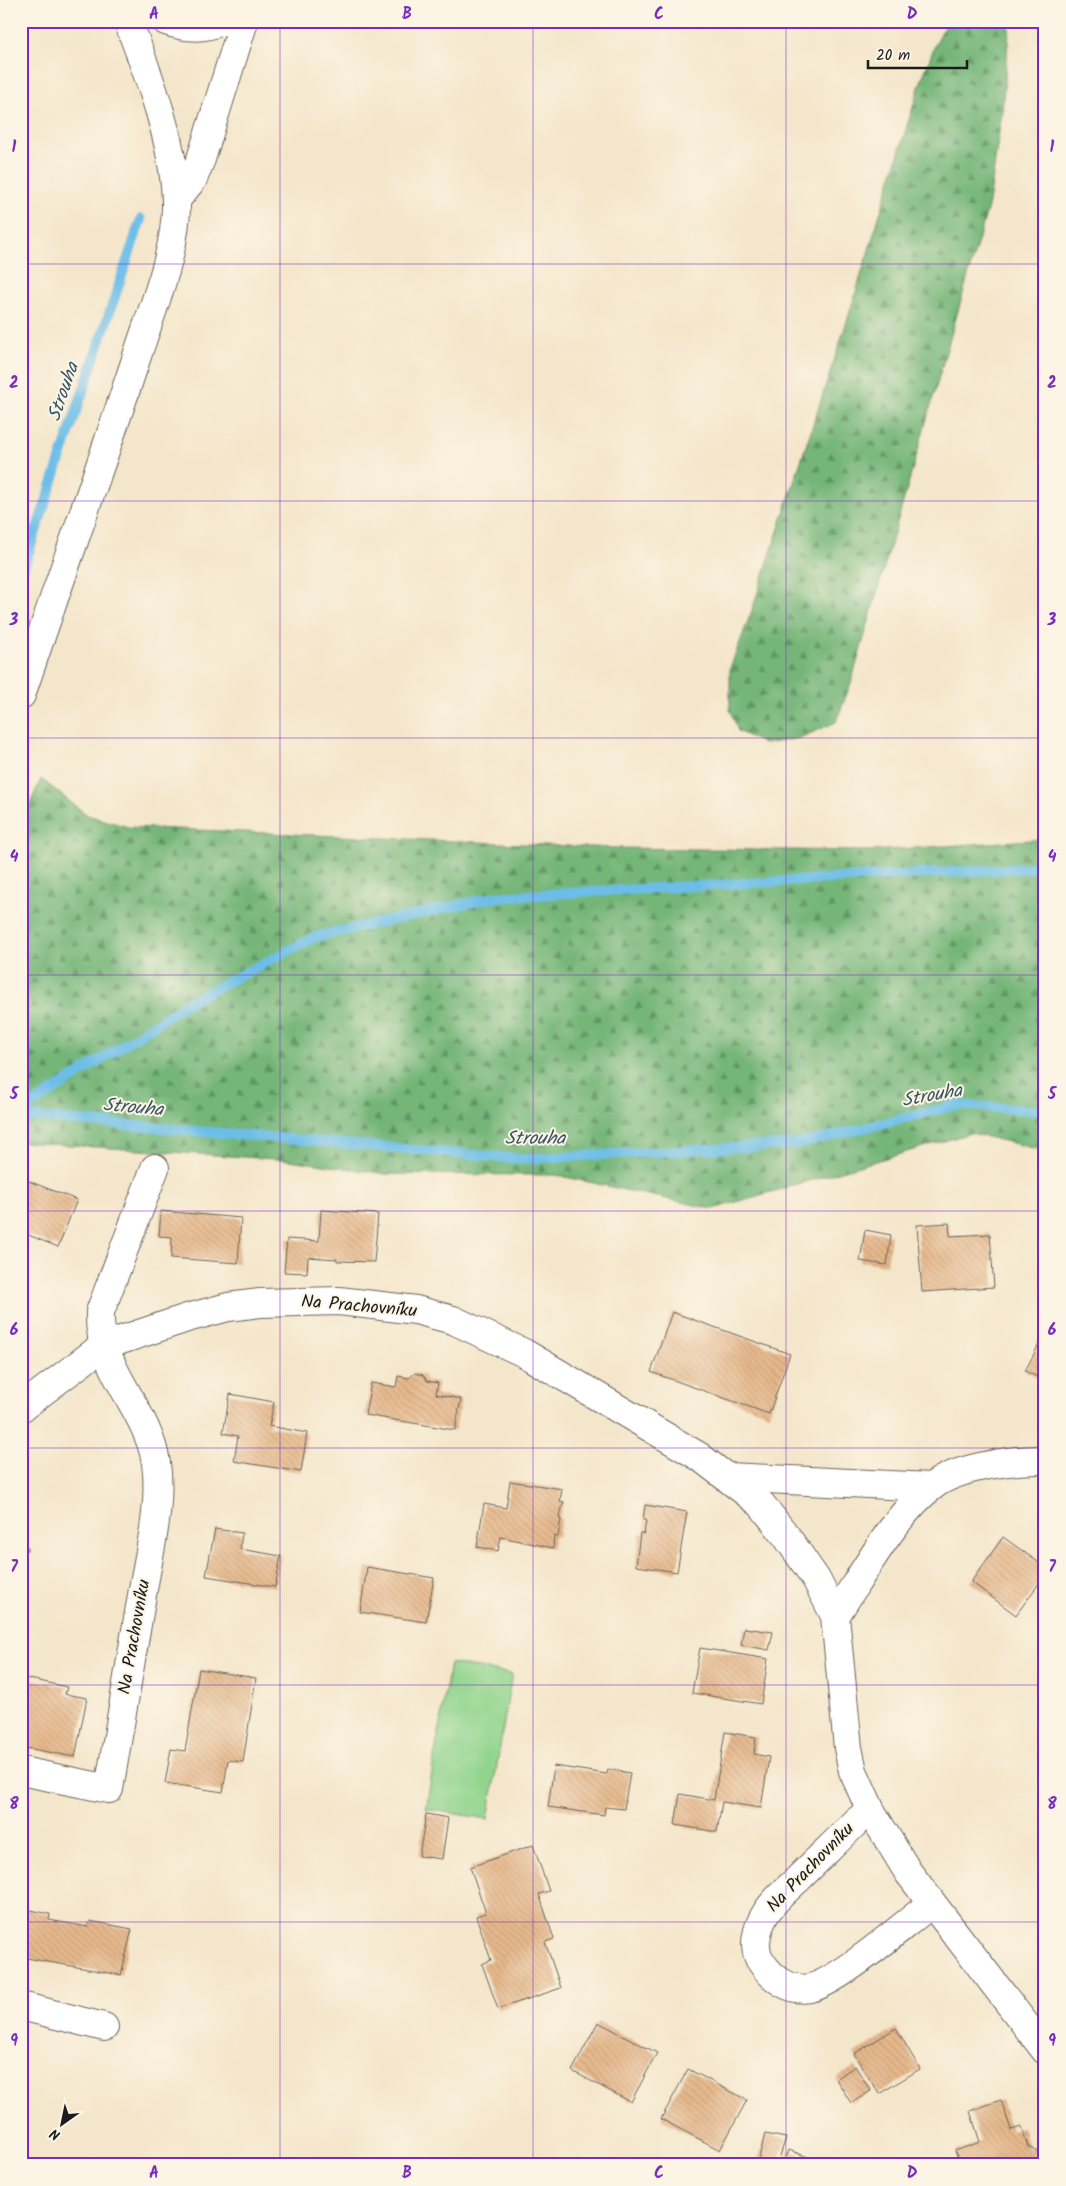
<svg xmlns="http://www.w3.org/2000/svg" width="1066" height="2186" font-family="Kalam,sans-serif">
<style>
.forest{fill:url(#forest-firs);stroke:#48694a}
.pitch{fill:#90d48d;stroke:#567854}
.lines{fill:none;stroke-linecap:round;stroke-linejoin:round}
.stream{stroke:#6cbee8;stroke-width:10}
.building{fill:url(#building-back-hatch)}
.minor-casing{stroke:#686359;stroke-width:30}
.tertiary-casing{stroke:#686359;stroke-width:30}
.secondary-casing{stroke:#686359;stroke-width:30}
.minor{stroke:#fff;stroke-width:28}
.tertiary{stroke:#fff;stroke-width:28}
.secondary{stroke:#fff;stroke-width:28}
.grid{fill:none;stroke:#7b2cbf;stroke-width:1;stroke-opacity:0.55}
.labels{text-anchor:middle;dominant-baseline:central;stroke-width:4;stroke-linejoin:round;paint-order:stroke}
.street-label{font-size:18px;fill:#1c1c1c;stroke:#fcf5e5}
.water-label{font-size:19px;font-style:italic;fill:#385563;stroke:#fcf5e5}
.neatline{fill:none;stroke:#7b2cbf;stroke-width:2}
.grid-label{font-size:16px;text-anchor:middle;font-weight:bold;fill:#7b2cbf}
</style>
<defs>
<pattern id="forest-firs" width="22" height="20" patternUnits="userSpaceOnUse" patternTransform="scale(1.25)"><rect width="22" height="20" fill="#74b678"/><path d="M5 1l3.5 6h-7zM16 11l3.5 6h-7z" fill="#5e9362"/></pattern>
<pattern id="building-back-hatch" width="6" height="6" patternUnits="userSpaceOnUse" patternTransform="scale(1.25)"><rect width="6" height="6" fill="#e6b88c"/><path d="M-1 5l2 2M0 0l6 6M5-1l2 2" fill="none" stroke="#c59e78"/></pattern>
</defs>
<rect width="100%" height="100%" fill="#fcf5e5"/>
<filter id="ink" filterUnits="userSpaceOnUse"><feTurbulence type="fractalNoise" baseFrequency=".02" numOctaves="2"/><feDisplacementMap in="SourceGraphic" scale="10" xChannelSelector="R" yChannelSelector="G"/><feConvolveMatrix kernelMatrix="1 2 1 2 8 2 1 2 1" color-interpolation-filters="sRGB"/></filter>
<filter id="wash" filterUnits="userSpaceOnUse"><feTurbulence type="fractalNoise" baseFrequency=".0096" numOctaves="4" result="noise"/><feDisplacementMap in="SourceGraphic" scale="20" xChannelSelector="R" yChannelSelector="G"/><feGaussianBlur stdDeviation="1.12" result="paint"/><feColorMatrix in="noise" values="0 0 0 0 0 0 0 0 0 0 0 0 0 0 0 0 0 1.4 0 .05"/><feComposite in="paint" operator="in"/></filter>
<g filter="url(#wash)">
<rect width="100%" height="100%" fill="#f4e6cb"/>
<g class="forest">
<path d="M947,21h63l-8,90 -13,92 -138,480 -15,39 -36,16 -36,6 -26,-13 -8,-22v-41l21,-55 96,-292 73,-237 15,-39z"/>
<path d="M41,779l46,36 41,12 487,21 257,3 173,-12v312l-74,-18 -258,76 -157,-34 -170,-1 -97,-14 -268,-18v-318z"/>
</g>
<path class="pitch" d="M450,1663l62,11 -24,145 -62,-10z"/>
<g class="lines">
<g class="stream">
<path d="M21,576l120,-357"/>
<path d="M21,1112l169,-111 125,-64 179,-40 551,-30"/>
<path d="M21,1116l501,43 277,-15 158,-39 88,6"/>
</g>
</g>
<g id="blocks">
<g class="building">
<path d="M21,1178l56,22 -19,47 -37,-15z"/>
<path d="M1044,1202h1v50l-7,-1z"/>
<path d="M321,1210l57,4 -4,48 -37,-1v-2l-29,-2 -1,16 -23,-1 3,-33 32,2z"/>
<path d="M161,1211l80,7 -3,45 -67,-5 1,-21 -13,-1z"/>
<path d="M949,1223l1,13 40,-2 4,53 -72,5 -5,-67z"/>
<path d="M865,1230l26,5 -4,30 -27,-4z"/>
<path d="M22,1306l6,22 -7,1v-22z"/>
<path d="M672,1312l118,42 -21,60 -118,-42z"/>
<path d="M1045,1333v48l-20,-10z"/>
<path d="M415,1373l8,2 4,6 11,2 -2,11 25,5 -6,31 -90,-15 6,-32 25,4 2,-11 11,2z"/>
<path d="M230,1394l44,8 -5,24 38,7 -6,39 -67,-11 4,-25 -15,-3z"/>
<path d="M510,1481l52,8 -2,12 4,1 -5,16 2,1 -3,18 -4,-1 -1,12 -52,-11 -3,14 -21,-4 7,-43 22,4z"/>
<path d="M645,1505l42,7 -10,60 -41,-6 4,-33 4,1 2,-14h-3z"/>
<path d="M215,1529l27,4 -2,16 41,7 -6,31 -69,-11z"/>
<path d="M21,1530l5,1 -2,15 4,1v3l-5,-1 -1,6z"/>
<path d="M1003,1537l42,30v8l-29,40 -45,-33z"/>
<path d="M367,1567l67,11 -8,44 -66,-10z"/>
<path d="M744,1628l29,4 -4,18 -28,-5z"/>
<path d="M700,1648l68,11 -7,45 -69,-11z"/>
<path d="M199,1669l57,9 -13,84 -15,-2 -5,32 -58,-9 6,-34 14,2z"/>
<path d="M25,1678l42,9 -2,7 22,4 -12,59 -54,-10v-63l2,1z"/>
<path d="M725,1732l31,5 -2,17 15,3 -8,51 -39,-6 -5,30 -42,-7 5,-31 34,6z"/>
<path d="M554,1766l53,8 1,-5 22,4 -6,36 -19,-2 -1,8 -56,-8z"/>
<path d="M426,1814l22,4 -6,41 -23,-3z"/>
<path d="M533,1845l16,46 -10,3 15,45 -9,3 16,46 -63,21 -16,-45 9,-4 -15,-44 10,-3 -16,-46z"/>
<path d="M21,1908l29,6 -1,6 39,7 2,-6 42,8 -11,46 -100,-18z"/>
<path d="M598,2022l59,31 -26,49 -59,-31z"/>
<path d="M896,2028l24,41 -41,25 -25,-40z"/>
<path d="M855,2066l16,25 -20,12 -15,-24z"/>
<path d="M688,2069l59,31 -27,50 -59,-31z"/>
<path d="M1001,2100l10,30 11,-3 6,20 10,5 3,13h-81l-5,-14 25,-9 -10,-31z"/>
<path d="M765,2134l21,4 -9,27h-20z"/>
<path d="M789,2150l40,15h-45z"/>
</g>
</g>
</g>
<g filter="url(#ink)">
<use href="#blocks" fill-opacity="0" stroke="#686359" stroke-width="1"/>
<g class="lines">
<g class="minor-casing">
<g id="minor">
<path d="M21,1408l82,-62 84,-28 41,-11 32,-4 79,-2 77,9 37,10 71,33 176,104 61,47 26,33 29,42 19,37 13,132 5,23 18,40 37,61 137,178"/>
<path d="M728,1477l202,10"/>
<path d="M835,1616c27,-40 60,-103 99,-131 24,-18 81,-26 111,-25"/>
<path d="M21,1771l88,18c11,-65 22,-129 33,-194 7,-43 20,-88 14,-132 -8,-54 -59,-95 -56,-151l55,-144"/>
<path d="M871,1811l-14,10c-20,20 -40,39 -60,59 -11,10 -23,20 -31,33 -9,14 -15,36 -4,50 10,15 28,29 48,25 29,-6 94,-64 121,-84"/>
<path d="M21,2006l83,21"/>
</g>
</g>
<g class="tertiary-casing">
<g id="tertiary">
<path d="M166,21c20,7 37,8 56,0"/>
<path d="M176,200l17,-21 8,-20 43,-138"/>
</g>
</g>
<g class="secondary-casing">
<path id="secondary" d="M21,695c38,-113 79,-226 116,-339 15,-47 41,-107 39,-157 -3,-61 -27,-122 -48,-178"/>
</g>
<use href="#minor" class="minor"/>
<use href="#tertiary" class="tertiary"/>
<use href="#secondary" class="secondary"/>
</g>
</g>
<path class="grid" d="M280,21v2144M533,21v2144M786,21v2144M21,264h1024M21,501h1024M21,738h1024M21,975h1024M21,1211h1024M21,1448h1024M21,1685h1024M21,1922h1024"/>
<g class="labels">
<g class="street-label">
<text transform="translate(359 1307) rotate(5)">Na Prachovníku</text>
<text transform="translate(135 1637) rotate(-80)">Na Prachovníku</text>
<text transform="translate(811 1868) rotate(-46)">Na Prachovníku</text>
</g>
<g class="water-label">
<text transform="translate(64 392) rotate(-71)">Strouha</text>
<text transform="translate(932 1096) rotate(-10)">Strouha</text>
<text transform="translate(133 1108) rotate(5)">Strouha</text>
<text x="535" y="1139">Strouha</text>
</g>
</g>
<rect width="1066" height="2186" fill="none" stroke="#fcf5e5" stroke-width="55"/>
<g transform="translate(62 2124) rotate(213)" stroke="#fcf5e5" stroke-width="4" paint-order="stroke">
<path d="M0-4L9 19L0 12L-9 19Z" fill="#1c1c1c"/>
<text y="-8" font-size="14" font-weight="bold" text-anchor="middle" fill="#1c1c1c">N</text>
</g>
<path d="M868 60v8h99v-8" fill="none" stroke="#1c1c1c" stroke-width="2.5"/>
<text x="876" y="60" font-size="15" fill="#1c1c1c" stroke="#fcf5e5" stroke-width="4" paint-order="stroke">20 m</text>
<rect x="28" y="28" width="1010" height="2130" class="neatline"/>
<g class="grid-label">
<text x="154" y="19">A</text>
<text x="407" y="19">B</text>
<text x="659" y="19">C</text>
<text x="912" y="19">D</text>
<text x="14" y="152">1</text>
<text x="1052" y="152">1</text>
<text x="14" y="388">2</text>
<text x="1052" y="388">2</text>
<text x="14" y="625">3</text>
<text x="1052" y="625">3</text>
<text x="14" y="862">4</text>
<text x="1052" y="862">4</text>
<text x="14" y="1099">5</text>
<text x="1052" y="1099">5</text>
<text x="14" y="1335">6</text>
<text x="1052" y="1335">6</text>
<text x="14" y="1572">7</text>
<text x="1052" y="1572">7</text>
<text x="14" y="1809">8</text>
<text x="1052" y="1809">8</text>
<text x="14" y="2046">9</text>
<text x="1052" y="2046">9</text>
<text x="154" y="2178">A</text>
<text x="407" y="2178">B</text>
<text x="659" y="2178">C</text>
<text x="912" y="2178">D</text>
</g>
</svg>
